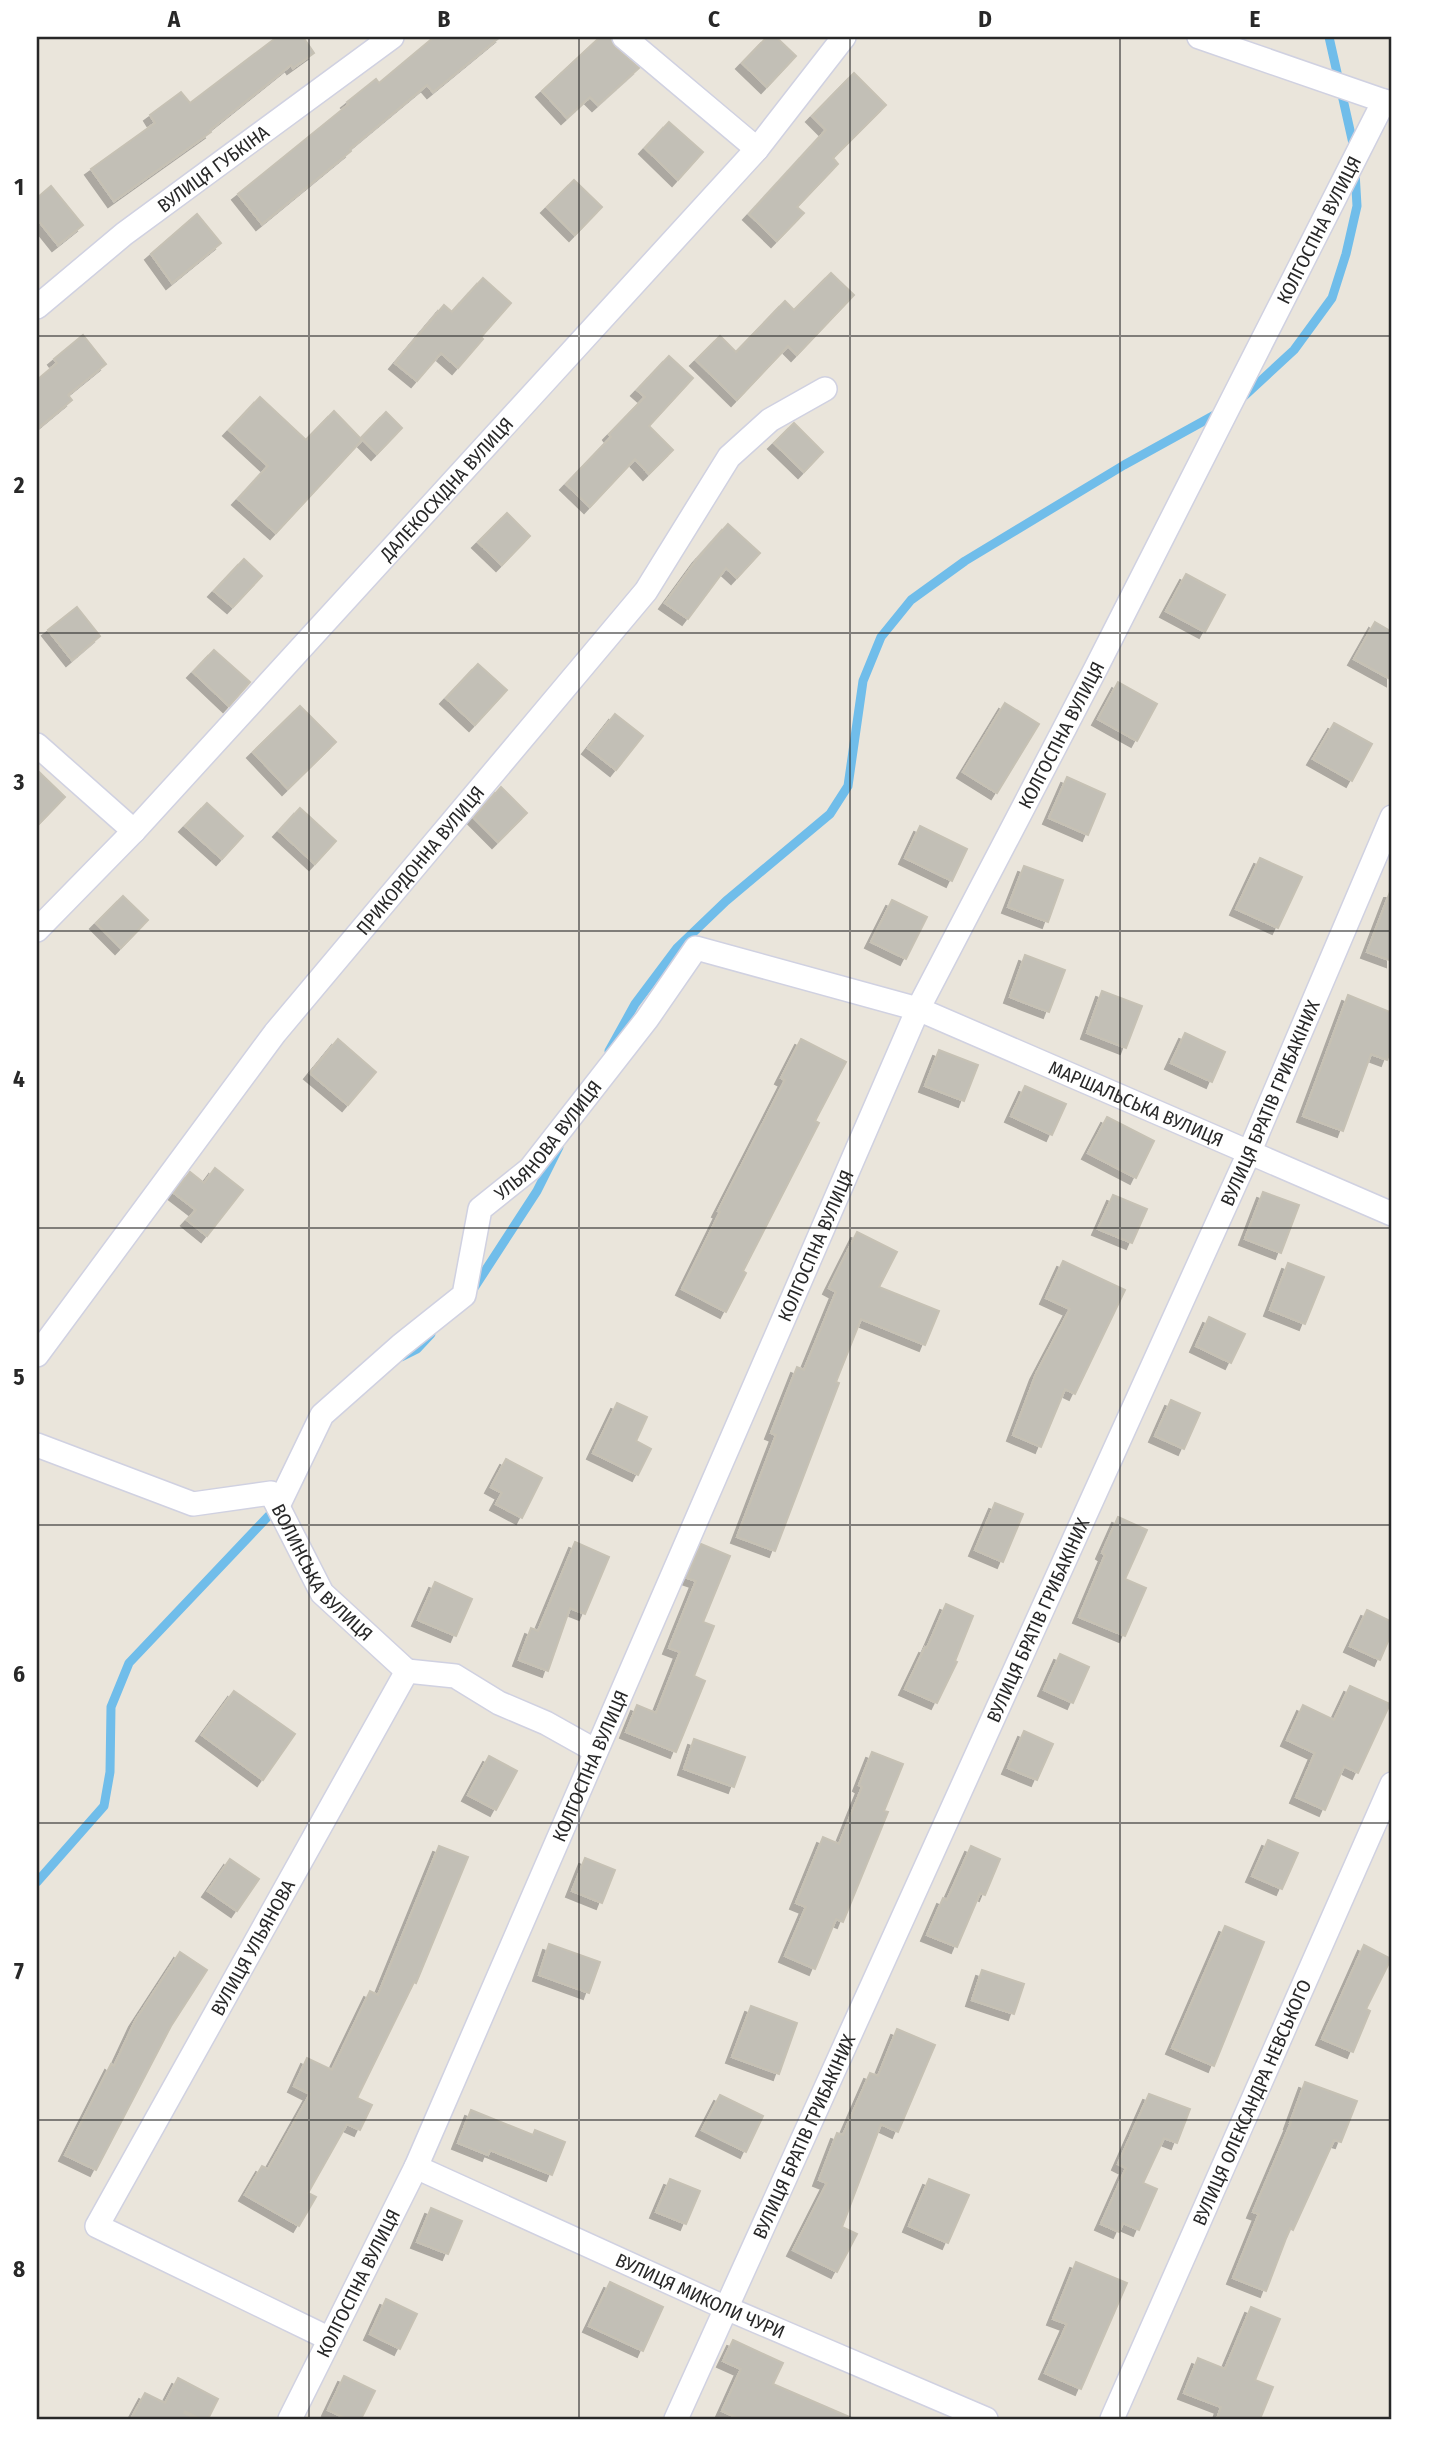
<svg xmlns="http://www.w3.org/2000/svg" width="1429" height="2456" font-family="'Fira Sans Condensed',sans-serif">
<style>
.lines{fill:none;stroke-linecap:round;stroke-linejoin:round}
.stream{stroke:#70bdea;stroke-width:9}
.building{fill:#c2bfb6;stroke:#c6c1b4;stroke-width:2;filter:url(#shadow)}
.street-casing{stroke:#d0d1e1;stroke-width:26}
.street{stroke:#fff;stroke-width:23}
.grid{fill:none;stroke:#282828;stroke-width:2;stroke-opacity:0.55}
.labels{text-anchor:middle;dominant-baseline:central;stroke-width:5;stroke-linejoin:round;paint-order:stroke}
.street-label{font-size:19px;fill:#282828;stroke:#fff}
.neatline{fill:none;stroke:#282828;stroke-width:2.5}
.grid-label{font-size:23px;text-anchor:middle;font-weight:bold;fill:#282828}
</style>
<defs>
<filter id="shadow"><feDropShadow dx="-6" dy="6" stdDeviation="0" flood-color="#0004"/></filter>
</defs>
<rect width="100%" height="100%" fill="#eae5db"/>
<g class="lines">
<g class="stream">
<path d="M1329,37l25,111"/>
<path d="M1241,399l53,-49 38,-52 14,-44 11,-48 -2,-34"/>
<path d="M609,1051l26,-47 42,-56 49,-47 104,-87 18,-28 15,-105 18,-44 30,-37 54,-39 159,-96 96,-53"/>
<path d="M472,1291l65,-100 22,-44"/>
<path d="M401,1357l16,-8 14,-15"/>
<path d="M37,1882l67,-76 6,-34 1,-65 18,-44 148,-156"/>
</g>
</g>
<g class="building">
<path d="M277,37h26l11,16 -21,15 -2,-3 -81,65 1,2 -97,69 -23,-32 64,-46 -5,-8 31,-23 9,11z"/>
<path d="M434,37h66l-67,55 -6,-7 -77,64 1,2 -89,73 -24,-30 111,-90 -2,-2 29,-23 3,4z"/>
<path d="M600,37h10l5,10 24,21 -41,37 -8,-8 -23,21 -25,-27z"/>
<path d="M767,37h9l20,19 -29,31 -25,-24z"/>
<path d="M854,73l32,32 -53,53 5,6 -41,43 7,6 -27,28 -28,-27 77,-84 -14,-14z"/>
<path d="M669,122l34,30 -25,28 -33,-32z"/>
<path d="M574,180l28,27 -27,28 -28,-28z"/>
<path d="M51,186l32,39 -25,20 -21,-26v-21z"/>
<path d="M197,214l24,29 -49,40 -21,-29z"/>
<path d="M831,273l23,22 -57,60 -9,-9 -51,54 -41,-40 24,-24 16,16 49,-51 9,9z"/>
<path d="M483,278l28,25 -30,34 2,2 -25,29 -17,-15 -24,28 -22,-18 49,-58 8,7z"/>
<path d="M83,335l23,29 -38,31 4,5 -35,29v-49l20,-17 -3,-4z"/>
<path d="M669,356l24,22 -44,48 24,24 -24,24 -14,-15 -45,48 -24,-23 45,-47 -2,-3 36,-37 -8,-7z"/>
<path d="M260,397l46,43 28,-29 28,29 -86,93 -38,-34 30,-33 -39,-36z"/>
<path d="M386,412l16,16 -25,26 -16,-16z"/>
<path d="M794,423l29,29 -19,20 -30,-29z"/>
<path d="M507,513l23,23 -28,29 -24,-23z"/>
<path d="M728,524l32,29 -23,25 -11,-10 -38,51 -23,-16 33,-45z"/>
<path d="M244,559l18,17 -29,31 -19,-16z"/>
<path d="M1186,574l39,21 -20,37 -39,-21z"/>
<path d="M77,607l23,29 -28,24 -24,-30z"/>
<path d="M1375,622l17,10v48l-38,-21z"/>
<path d="M214,650l36,32 -21,24 -36,-34z"/>
<path d="M478,664l29,26 -32,35 -29,-27z"/>
<path d="M1118,682l39,22 -20,37 -39,-22z"/>
<path d="M1005,703l34,21 -42,69 -34,-21z"/>
<path d="M300,706l36,36 -48,47 -35,-37z"/>
<path d="M615,714l28,22 -27,34 -28,-22z"/>
<path d="M1334,723l38,21 -20,37 -39,-22z"/>
<path d="M37,770l28,27 -28,29z"/>
<path d="M1067,777l38,17 -17,41 -39,-17z"/>
<path d="M501,787l26,26 -29,29 -24,-24z"/>
<path d="M207,803l36,33 -21,23 -37,-33z"/>
<path d="M300,808l36,33 -21,23 -36,-33z"/>
<path d="M920,826l47,23 -15,32 -47,-23z"/>
<path d="M1260,858l42,19 -24,51 -42,-19z"/>
<path d="M1024,866l39,14 -15,42 -40,-15z"/>
<path d="M1390,892h2v69l-25,-9z"/>
<path d="M123,896l25,24 -27,28 -25,-25z"/>
<path d="M892,900l35,17 -21,42 -35,-17z"/>
<path d="M1025,955l40,15 -16,42 -39,-15z"/>
<path d="M1102,991l40,15 -16,42 -39,-15z"/>
<path d="M1348,995l44,18v34l-5,13 -16,-6 -28,77 -40,-15z"/>
<path d="M1185,1033l40,19 -13,30 -41,-19z"/>
<path d="M338,1039l38,33 -28,33 -38,-32z"/>
<path d="M801,1039l45,23 -31,59 4,2 -76,148 3,2 -20,39 -44,-23 38,-77 -2,-1 67,-131 -4,-2z"/>
<path d="M939,1050l39,15 -14,36 -39,-15z"/>
<path d="M1025,1086l41,18 -14,31 -41,-19z"/>
<path d="M1107,1117l47,24 -18,37 -48,-25z"/>
<path d="M215,1168l28,22 -36,46 -20,-16 9,-10 -22,-17 16,-21 14,11z"/>
<path d="M1263,1192l36,13 -18,48 -36,-14z"/>
<path d="M1113,1195l34,14 -15,34 -34,-14z"/>
<path d="M857,1232l40,20 -18,35 60,24 -14,34 -64,-26 -25,63 3,1 -64,168 -38,-14 39,-102 -5,-2 26,-66 7,3 32,-78 -7,-4z"/>
<path d="M1063,1261l62,29 -50,104 -10,-5 -24,58 -28,-12 23,-61 34,-65 -24,-11z"/>
<path d="M1288,1263l36,14 -19,47 -35,-14z"/>
<path d="M1209,1317l36,17 -14,29 -35,-17z"/>
<path d="M1171,1400l29,13 -16,36 -29,-13z"/>
<path d="M617,1403l30,14 -11,24 15,8 -13,26 -45,-22z"/>
<path d="M506,1459l36,19 -20,40 -26,-14 6,-11 -11,-6z"/>
<path d="M995,1503l28,11 -20,48 -28,-12z"/>
<path d="M1118,1517l29,13 -22,49 21,9 -21,48 -46,-19 26,-62 -3,-2z"/>
<path d="M575,1542l34,15 -24,57 -15,-6 -22,63 -29,-11 12,-32 7,3z"/>
<path d="M701,1544l29,12 -27,66 11,4 -20,50 11,5 -29,71 -50,-20 11,-27 19,8 24,-61 -11,-4 27,-67 -9,-3z"/>
<path d="M435,1582l37,17 -16,37 -38,-16z"/>
<path d="M946,1604l27,12 -18,45 2,1 -20,41 -32,-14 20,-42 2,1z"/>
<path d="M1367,1610l25,12v10l-12,28 -30,-14z"/>
<path d="M1060,1654l29,13 -16,36 -29,-13z"/>
<path d="M1350,1686l40,18 -32,69 -14,-7 -19,44 -29,-13 19,-44 -28,-13 16,-35 31,15z"/>
<path d="M234,1691l61,43 -32,46 -61,-45z"/>
<path d="M1024,1731l29,13 -16,36 -29,-12z"/>
<path d="M694,1739l51,18 -11,30 -50,-18z"/>
<path d="M872,1752l31,12 -19,47 4,1 -45,110 -7,-3 -21,50 -30,-13 21,-49 -10,-4 27,-66 16,7 23,-57 -3,-2z"/>
<path d="M489,1756l28,15 -21,39 -28,-15z"/>
<path d="M1268,1840l30,13 -16,36 -30,-13z"/>
<path d="M439,1846l29,11 -52,126 -2,-1 -57,116 15,7 -12,25 -13,-6 -39,69 8,4 -17,29 -54,-31 17,-29 6,3 42,-75 -16,-8 13,-28 25,12 38,-79 8,4z"/>
<path d="M971,1846l29,13 -15,36 -5,-2 -23,54 -30,-12 16,-37 4,2z"/>
<path d="M585,1858l30,12 -13,33 -30,-12z"/>
<path d="M230,1859l29,20 -22,32 -29,-20z"/>
<path d="M1225,1926l39,16 -50,124 -42,-18z"/>
<path d="M549,1944l51,18 -11,31 -50,-18z"/>
<path d="M1364,1945l27,14 -25,50 4,2 -17,41 -31,-13z"/>
<path d="M180,1952l27,18 -36,56 -75,144 -31,-15 46,-91 3,2 21,-45z"/>
<path d="M982,1970l42,14 -10,30 -42,-14z"/>
<path d="M751,2006l46,17 -18,51 -47,-17z"/>
<path d="M897,2029l38,16 -37,87 -17,-8 -39,103 15,7 -20,38 -44,-22 34,-67 -8,-3 18,-47 6,2 27,-62 8,3z"/>
<path d="M1305,2082l52,19 -16,41 -7,-2 -41,90 -3,-2 -24,63 -33,-13 26,-64 -6,-2 38,-89h-1z"/>
<path d="M1149,2094l41,15 -13,34 -13,-5 -21,45 14,6 -18,41 -16,-7 -4,9 -18,-8 25,-56 -8,-4z"/>
<path d="M720,2095l43,21 -17,36 -44,-22z"/>
<path d="M471,2110l62,25 2,-5 30,12 -13,33 -62,-25 -2,5 -30,-12z"/>
<path d="M670,2179l30,12 -14,33 -30,-12z"/>
<path d="M929,2179l40,16 -21,48 -39,-17z"/>
<path d="M431,2208l31,13 -14,33 -31,-12z"/>
<path d="M1076,2262l51,21 -46,106 -36,-16 22,-49 -14,-5z"/>
<path d="M610,2282l53,25 -20,44 -54,-25z"/>
<path d="M386,2299l31,15 -17,35 -30,-15z"/>
<path d="M1251,2307l29,12 -25,61 18,7 -13,32h-43l4,-12 -37,-14 14,-35 27,11z"/>
<path d="M733,2340l50,23 -10,21 81,35h-114l-18,-8 19,-42 -18,-8z"/>
<path d="M344,2376l31,15 -14,28h-14l-19,-9z"/>
<path d="M178,2378l40,21 -10,20h-8l-15,-8 -1,2 12,6h-65l14,-26 20,10z"/>
</g>
<g class="lines">
<g class="street-casing">
<g id="street">
<path d="M624,37l133,112"/>
<path d="M1199,37l185,64"/>
<path id="s1" d="M37,307l87,-73 268,-197"/>
<path d="M37,745l97,86"/>
<path id="s2" d="M37,930l97,-99 623,-682 87,-112"/>
<path id="s3" d="M37,1355l238,-322 371,-442 83,-134 41,-37 55,-31"/>
<path id="s4" d="M37,1445l156,59 78,-11 51,100 85,78"/>
<path id="s5" d="M278,1506l44,-91 78,-69 64,-51 16,-86 50,-40 117,-150 49,-71 222,61 474,205"/>
<path d="M407,1671l48,5 44,27 47,20 50,28"/>
<path id="s6" d="M416,2167l310,141 260,111"/>
<path id="s7" d="M330,2339l-233,-113 310,-555"/>
<path id="s8" d="M290,2419l126,-252 502,-1158 177,-339 289,-569 8,3"/>
<path id="s9" d="M676,2419l573,-1266 143,-336"/>
<path id="s10" d="M1112,2419l280,-635"/>
</g>
</g>
<use href="#street" class="street"/>
</g>
<path class="grid" d="M309,37v2382M579,37v2382M850,37v2382M1120,37v2382M37,336h1355M37,633h1355M37,931h1355M37,1228h1355M37,1525h1355M37,1823h1355M37,2120h1355"/>
<g class="labels">
<g class="street-label">
<text stroke="none"><textPath href="#s1" startOffset="224">ВУЛИЦЯ ГУБКІНА</textPath></text>
<text stroke="none"><textPath href="#s8" startOffset="2420">КОЛГОСПНА ВУЛИЦЯ</textPath></text>
<text stroke="none"><textPath href="#s2" startOffset="602">ДАЛЕКОСХІДНА ВУЛИЦЯ</textPath></text>
<text stroke="none"><textPath href="#s8" startOffset="1853">КОЛГОСПНА ВУЛИЦЯ</textPath></text>
<text stroke="none"><textPath href="#s3" startOffset="626">ПРИКОРДОННА ВУЛИЦЯ</textPath></text>
<text stroke="none"><textPath href="#s9" startOffset="1444">ВУЛИЦЯ БРАТІВ ГРИБАКІНИХ</textPath></text>
<text stroke="none"><textPath href="#s5" startOffset="1183">МАРШАЛЬСЬКА ВУЛИЦЯ</textPath></text>
<text stroke="none"><textPath href="#s5" startOffset="472">УЛЬЯНОВА ВУЛИЦЯ</textPath></text>
<text stroke="none"><textPath href="#s8" startOffset="1286">КОЛГОСПНА ВУЛИЦЯ</textPath></text>
<text stroke="none"><textPath href="#s4" startOffset="341">ВОЛИНСЬКА ВУЛИЦЯ</textPath></text>
<text stroke="none"><textPath href="#s9" startOffset="877">ВУЛИЦЯ БРАТІВ ГРИБАКІНИХ</textPath></text>
<text stroke="none"><textPath href="#s8" startOffset="719">КОЛГОСПНА ВУЛИЦЯ</textPath></text>
<text stroke="none"><textPath href="#s7" startOffset="578">ВУЛИЦЯ УЛЬЯНОВА</textPath></text>
<text stroke="none"><textPath href="#s10" startOffset="346">ВУЛИЦЯ ОЛЕКСАНДРА НЕВСЬКОГО</textPath></text>
<text stroke="none"><textPath href="#s9" startOffset="310">ВУЛИЦЯ БРАТІВ ГРИБАКІНИХ</textPath></text>
<text stroke="none"><textPath href="#s8" startOffset="152">КОЛГОСПНА ВУЛИЦЯ</textPath></text>
<text stroke="none"><textPath href="#s6" startOffset="312">ВУЛИЦЯ МИКОЛИ ЧУРИ</textPath></text>
</g>
</g>
<rect width="1429" height="2456" fill="none" stroke="#ffffff" stroke-width="77"/>
<rect x="38" y="38" width="1352" height="2380" class="neatline"/>
<g class="grid-label">
<text x="174" y="27">A</text>
<text x="444" y="27">B</text>
<text x="714" y="27">C</text>
<text x="985" y="27">D</text>
<text x="1255" y="27">E</text>
<text x="19" y="195">1</text>
<text x="19" y="493">2</text>
<text x="19" y="790">3</text>
<text x="19" y="1087">4</text>
<text x="19" y="1385">5</text>
<text x="19" y="1682">6</text>
<text x="19" y="1979">7</text>
<text x="19" y="2277">8</text>
</g>
</svg>
